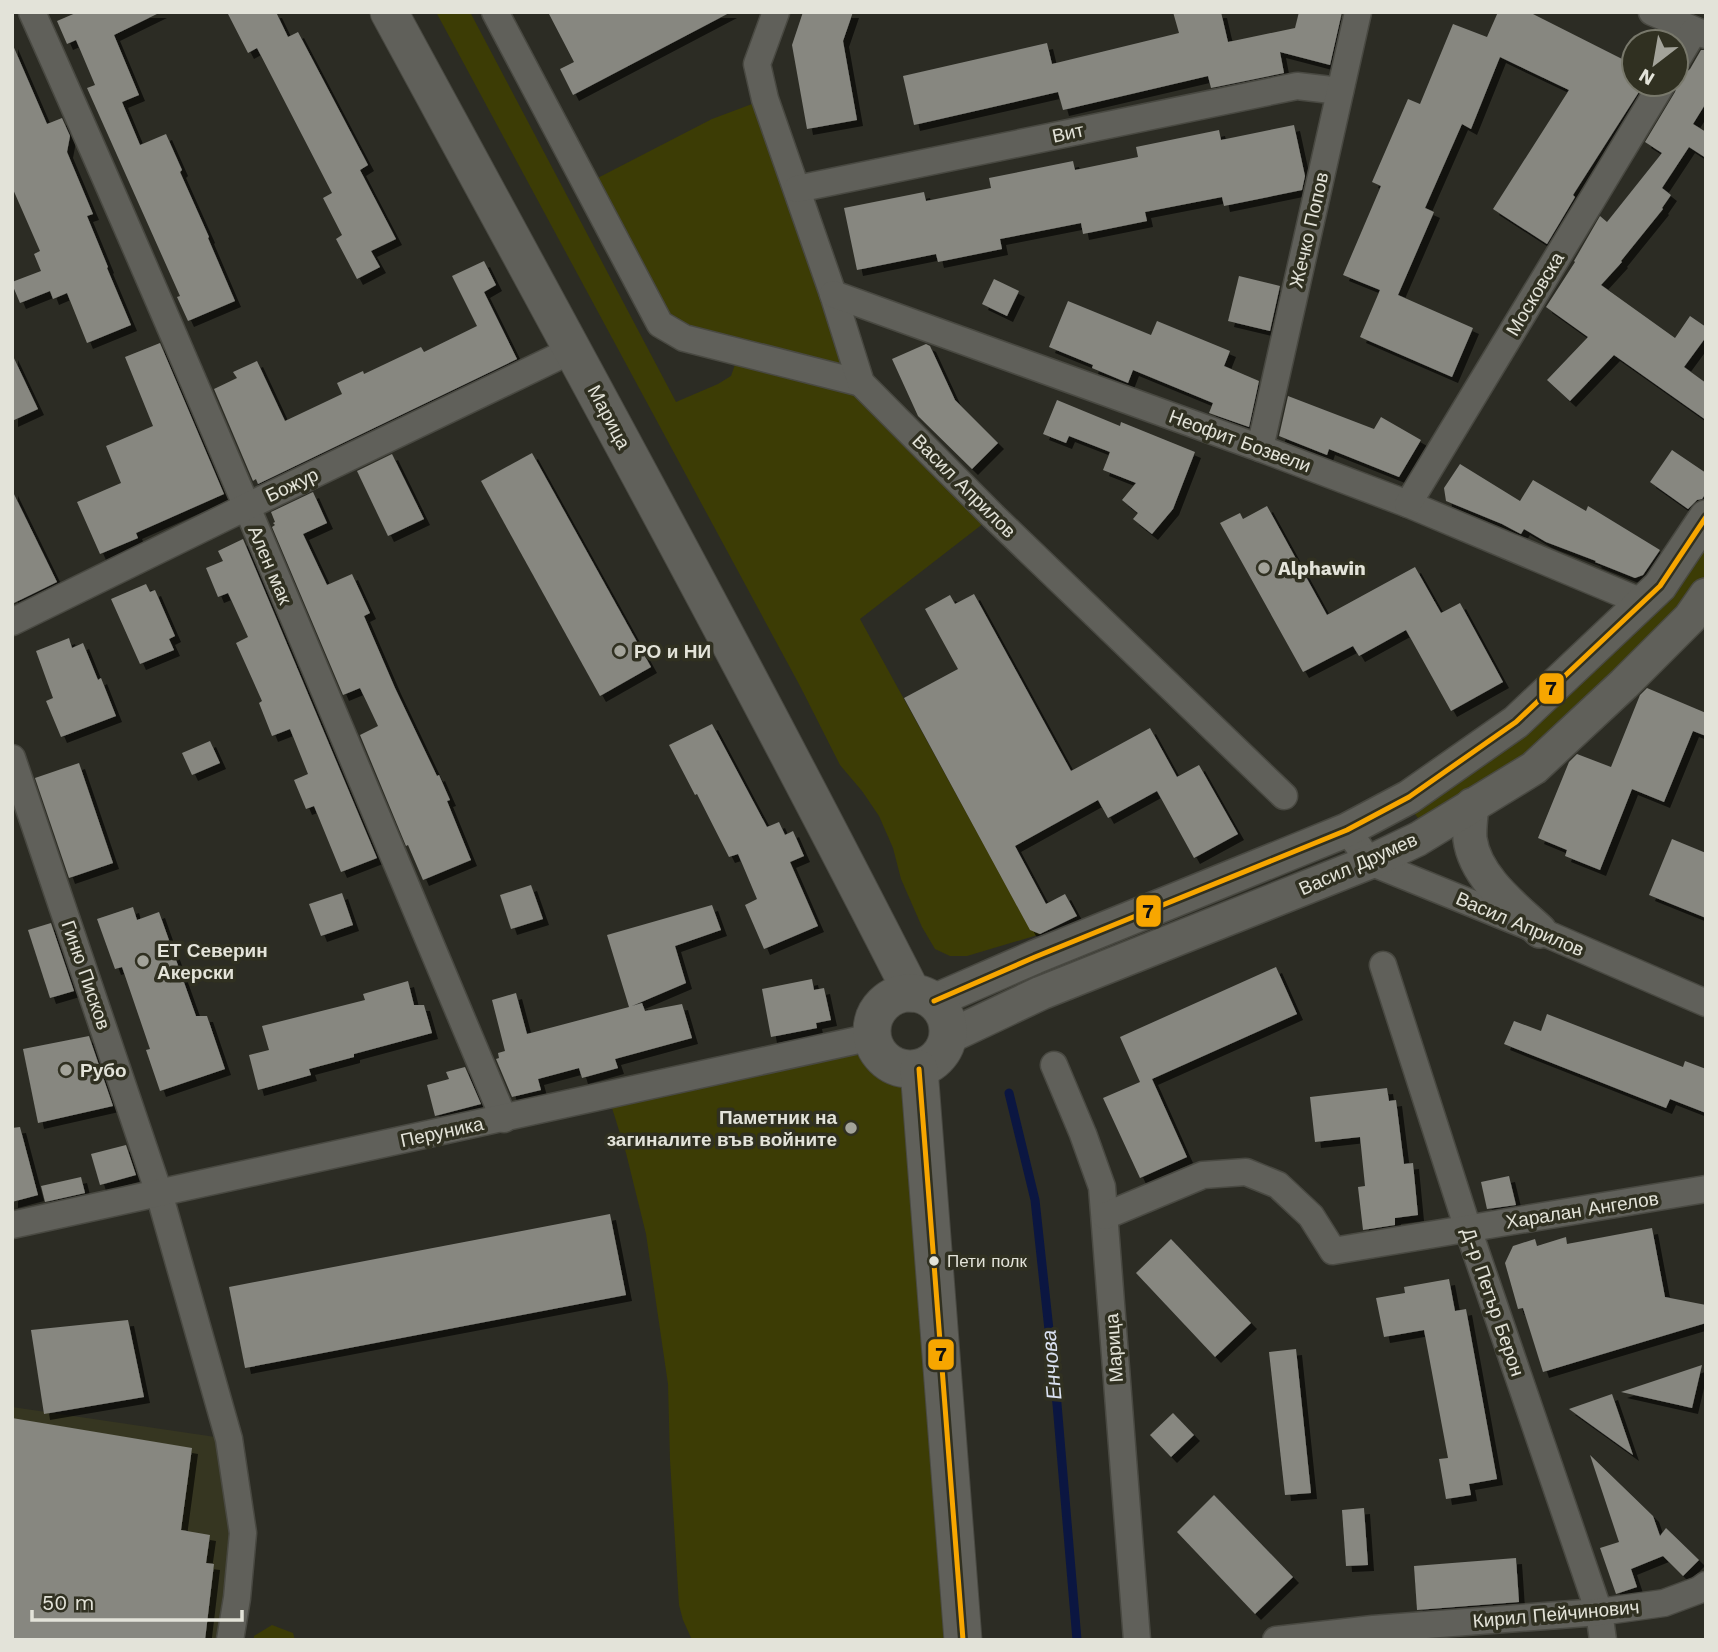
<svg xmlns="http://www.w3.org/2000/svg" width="1718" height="1652" font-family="'Work Sans',sans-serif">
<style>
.built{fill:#363621}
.green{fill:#3c3c05}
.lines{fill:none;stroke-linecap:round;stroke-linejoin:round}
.stream{stroke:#0b1641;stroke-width:9}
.building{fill:#878780;filter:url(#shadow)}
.minor-casing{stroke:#494942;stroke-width:29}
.tertiary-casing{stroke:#494942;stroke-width:36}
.secondary-casing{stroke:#494942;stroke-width:39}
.minor{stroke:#60605a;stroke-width:26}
.tertiary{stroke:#60605a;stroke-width:33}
.secondary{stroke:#60605a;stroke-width:37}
.bus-1-casing{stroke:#303021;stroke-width:10}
.bus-1{stroke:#f7a600;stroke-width:5}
.poi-dot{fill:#a3a39a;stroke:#303021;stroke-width:2.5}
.bus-dot{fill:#e3e3d9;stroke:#303021;stroke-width:2.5}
.labels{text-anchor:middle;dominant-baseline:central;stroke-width:7;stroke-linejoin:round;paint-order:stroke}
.bus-label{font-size:17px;fill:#e3e3d9;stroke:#303021;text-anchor:start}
.street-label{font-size:19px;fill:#e3e3d9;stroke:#303021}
.poi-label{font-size:19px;font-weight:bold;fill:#e3e3d9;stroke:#303021;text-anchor:start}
.water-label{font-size:21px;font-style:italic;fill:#dbe2f3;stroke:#303021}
.line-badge{stroke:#303021;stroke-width:2.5}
.pale-badge-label{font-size:19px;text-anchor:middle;font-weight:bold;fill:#111}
</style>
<defs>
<filter id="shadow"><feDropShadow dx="6" dy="6" stdDeviation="0" flood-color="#0009"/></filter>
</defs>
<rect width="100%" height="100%" fill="#2c2c24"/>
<path class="built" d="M12,1407l217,32 14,94 -13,107h-218z"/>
<g class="green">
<path d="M436,12h34l206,390 42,-18 13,-8 8,-23 -55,-15 -98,-154 126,-65 53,-20 96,284 132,133 -133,103 170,310 11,5 -74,22h-17l-15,-7 -13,-22 -21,-48 -8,-31 -14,-32 -17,-25 -22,-26 -40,-79z"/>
<path d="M1706,517v78l-172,173 -104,48 -12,2 -4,-5 102,-91z"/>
<path d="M872,1037l17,26 30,6 44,571h-271l-9,-20 -4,-15 -9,-145 -2,-76 -22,-150 -20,-81 -18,-58z"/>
<path d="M272,1625l21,8 2,7h-41v-4z"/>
</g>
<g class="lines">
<path class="stream" d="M1009,1093l26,107 22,204 20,236"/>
</g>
<g class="building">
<path d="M78,12h83l-47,23 25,60 -17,7 18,43 26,-11 16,36 -2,2 29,65 -1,1 27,63 -47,20 -11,-24 3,-1 -93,-208 8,-3 -19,-45 -9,4 -10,-23z"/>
<path d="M227,12h49l12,25 10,-5 70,133 -8,5 36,69 -25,12 9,16 -23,12 -21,-40 6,-4 -19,-37 9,-5 -75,-145 -9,5z"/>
<path d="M548,12h183l-158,83 -13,-26 14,-7z"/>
<path d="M803,12h50l-10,29 14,79 -50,9 -15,-84z"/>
<path d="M1173,12h48l7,30 67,-14 4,-16h43l-12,53 -50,-13 4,21 -73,15 -3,-12 -145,34 -5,-18 -144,33 -11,-49 144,-33 5,21 127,-31z"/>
<path d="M1498,12h31l105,53v19h10l-71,111 2,2 -28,47 -54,-35 76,-119 -69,-33 -29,72 -9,-5 -37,84 9,4 -36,83 75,33 -21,49 -92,-40 20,-47 -37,-15 38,-89 -9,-4 36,-83 12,5 33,-80 34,13z"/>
<path d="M12,43l35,81 15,-6 8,18 -3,16 26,62 -6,2 21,51 -1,1 24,57 -44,18 -20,-50 -14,6 -3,-8 -30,12 -8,-19v-2l29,-11 -7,-17 6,-3 -28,-64z"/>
<path d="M1701,50h5v53l-13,21 13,8v26l-17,-11 -27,41 9,7 -9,13 1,1 -42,52 1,1 -21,23 74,53 15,-22 16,11v10l-22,30 22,16v37l-92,-65 -44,46 -23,-21 41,-43 -42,-30 29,-45 -1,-1 26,-45 7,6 55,-69 -17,-11 30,-50 3,-9 5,-8 7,-6z"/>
<path d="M1294,125l11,51 -3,14 -78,16 -2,-9 -77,15 2,9 -64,13 -2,-11 -81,16 2,10 -64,13 -2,-8 -79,16 -13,-62 80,-16 2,9 65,-13 -2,-10 84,-17 2,9 63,-13 -2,-10 83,-17 2,10z"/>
<path d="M484,261l12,24 -12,7 33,67 -259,125 -2,-5 -3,2 -39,-92 23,-11 -4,-6 24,-11 28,60 57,-27 -5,-11 26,-12 1,3 57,-27 3,5 53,-26 -25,-50z"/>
<path d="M1239,276l41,10 -10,45 -42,-10z"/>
<path d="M994,279l25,12 -12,25 -25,-12z"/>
<path d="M1068,301l83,34 6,-14 73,30 -6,15 35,15 -10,46 -40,-14 4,-10 -80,-33 -5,13 -36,-15 1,-3 -44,-18z"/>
<path d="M160,343l64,151 -88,39 2,5 -38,16 -23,-52 44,-19 -15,-37 47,-20 -28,-69z"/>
<path d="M926,344l4,2 25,54 43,43 -26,26 -54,-53 -26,-57z"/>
<path d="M12,354l26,55 -26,12z"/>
<path d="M1288,396l86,33 7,-12 40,23 -22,37 -70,-28 -2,6 -48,-19z"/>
<path d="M1057,400l63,26 1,-4 74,30 -22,57 -21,25 -19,-15 5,-6 -16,-13 14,-17 -33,-13 7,-18 -41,-16 -3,7 -23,-9z"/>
<path d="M1672,450l34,23v20l-4,6 -5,1 -9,9 -38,-27z"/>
<path d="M532,453l119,214 -51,29 -119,-215z"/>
<path d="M392,454l32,65 -36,17 -31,-65z"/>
<path d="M1460,464l60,37 13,-21 53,31 2,-5 72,44 -17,25 -8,3 -40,-16 1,-1 -50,-19 -22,-13 -3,5 -4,-2 -15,-8 -56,-23 -2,-13z"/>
<path d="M12,490l45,92 -45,22z"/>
<path d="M313,492l14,31 -24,11 24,51 25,-11 18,39 -6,3 31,72 42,88 2,-1 11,25 -3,1 24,59 -48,20 -15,-35 -2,1 -46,-111 18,-9 -18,-38 -17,7 -71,-168 3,-2 -2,-2 2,-1 -4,-10z"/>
<path d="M1267,506l60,109 88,-48 26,46 19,-10 43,79 -52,29 -45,-81 -47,26 -6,-10 -50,26 -83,-149 20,-10 3,6z"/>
<path d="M243,539l134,319 -36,14 -27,-66 -8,3 -12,-29 14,-6 -18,-45 -18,7 -13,-33 3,-2 -26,-58 12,-6 -20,-44 -10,4 -12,-29 17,-7 -5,-10z"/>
<path d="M146,584l4,8 5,-2 20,46 -6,3 5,11 -34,14 -29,-65z"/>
<path d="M974,594l97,177 79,-43 27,49 22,-12 39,69 -44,24 -37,-67 -49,27 -10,-18 -83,46 31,58 19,-10 12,22 -37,18 -10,-4 -126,-232 54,-29 -33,-60 25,-14 5,9z"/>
<path d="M69,638l3,10 11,-5 15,37 3,-2 15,38 -55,21 -15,-36 7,-3 -17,-47z"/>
<path d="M1647,688l59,25v23l-13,-5 -29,71 -32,-13 -32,81 -35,-14 2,-6 -29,-12 31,-76 8,-8 34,13 29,-72z"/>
<path d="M712,724l55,103 12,-5 6,13 8,-4 11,25 -14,6 28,64 -54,23 -19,-44 12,-6 -19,-45 -9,3 -32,-63 -2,1 -26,-50z"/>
<path d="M210,741l10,22 -28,12 -10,-22z"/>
<path d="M79,763l34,100 -44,15 -34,-100z"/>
<path d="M1672,839l34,14v65l-57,-23z"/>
<path d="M531,885l12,34 -32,10 -11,-34z"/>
<path d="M342,893l11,32 -32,11 -12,-32z"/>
<path d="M712,905l9,25 -46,16 11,37 -54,23 10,-3 3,8 37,-7 10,34 -77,21 3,9 -36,10 -3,-10 -41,11 3,11 -29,7 -16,-38 3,-1 -1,-5 7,-2 -13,-51 24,-7 11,41 102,-27 -22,-72z"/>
<path d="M133,907l4,13 22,-8 37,104h11l18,53 -65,22 -14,-41 4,-1 -28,-82 -7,2 -18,-50z"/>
<path d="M51,923l23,68 -24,7 -22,-68z"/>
<path d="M1276,967l21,47 -145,65 35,78 -47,21 -37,-80 37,-16 -20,-45z"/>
<path d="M812,979l2,11 10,-2 7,32 -15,3 1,5 -46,9 -9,-48z"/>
<path d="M408,981l6,24h10l8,28 -78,21v3l-45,12 2,6 -53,15 -9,-35 20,-5 -7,-24 103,-26 -2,-6z"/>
<path d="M1547,1014l136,53 2,-6 21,8v44l-36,-14 -4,9 -162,-64 10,-23 27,10z"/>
<path d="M89,1036l24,70 -75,17 -15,-74z"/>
<path d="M465,1067l16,37 -46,12 -8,-31 22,-6 -3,-7z"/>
<path d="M1387,1088l2,13 7,-1 8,64 9,-1 5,52 -23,3v7l-32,5 -5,-43 7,-1 -5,-49 -45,5 -5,-45z"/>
<path d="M20,1127l18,68 -26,7v-74z"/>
<path d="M126,1145l10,30 -36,10 -9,-31z"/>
<path d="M1509,1176l7,29 -29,4 -6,-27z"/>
<path d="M81,1177l4,16 -40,9 -4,-16z"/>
<path d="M610,1214l16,81 -381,73 -16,-81z"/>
<path d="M1652,1228l13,69 41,8v18l-163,49 -20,-64 -5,1 -13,-46 8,-17 22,-7 2,7 29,-9 1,7z"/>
<path d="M1171,1239l80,84 -36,34 -79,-84z"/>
<path d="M1449,1279l6,32 11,-2 31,170 -28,5 2,11 -25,4 -7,-40 9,-1 -24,-128 -40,7 -8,-39 29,-5 -1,-6z"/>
<path d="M128,1320l16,77 -100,17 -13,-84z"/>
<path d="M1296,1349l15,144 -26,2 -16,-143z"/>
<path d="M1702,1365l-10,43 -71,-16z"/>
<path d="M1612,1394l21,61 -64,-46z"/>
<path d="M1173,1413l21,22 -23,22 -21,-22z"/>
<path d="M12,1418l180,30 -11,82 29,5 -4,28 8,1 -9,76h-193z"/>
<path d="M1590,1455l63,61 7,20 6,-8 33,32 -16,16 -20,-20 -32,13 6,18 -21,7 -16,-46 19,-6z"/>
<path d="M1214,1495l79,82 -38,37 -78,-82z"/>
<path d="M1364,1508l4,57 -22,1 -4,-56z"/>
<path d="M1516,1558l3,44 -102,8 -3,-44z"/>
</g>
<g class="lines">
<g class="minor-casing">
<g id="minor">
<path d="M32,12c164,366 316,737 472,1107"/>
<path d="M495,12l165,312 24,14 177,45"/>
<path d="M776,12l-19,52 8,35 68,195 28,89 132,133 291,280"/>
<path d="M1652,12l54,23"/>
<path d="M1676,61l18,-30"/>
<path d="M797,189l500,-103 43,5"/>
<path d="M833,294l427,154 148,56 234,98"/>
<path d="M1260,448l98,-436"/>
<path d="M1408,504l254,-420"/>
<path d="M12,622l234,-115 326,-157"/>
<path d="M12,758l147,435 70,246 14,94 -6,65 -7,42"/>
<path d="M1347,830l23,32 170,69 166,72"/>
<path d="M1383,965l85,264 131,383 4,28"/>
<path d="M1054,1065l29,69 19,53 35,453"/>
<path d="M1105,1216l98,-41 43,-3 32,13 33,31 22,35 373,-62"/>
<path d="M12,1225l860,-188"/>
<path d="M1276,1640l97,-11 226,-17 65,-9 35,-13 7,-5"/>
</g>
</g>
<g class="tertiary-casing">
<g id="tertiary">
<path d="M1472,805c-1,11 -3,23 -2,34 5,38 44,68 70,92"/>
<path d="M934,1001l101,-44 312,-127 62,-33 107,-75 144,-136 46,-69"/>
<path d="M948,1037l93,-44 329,-131 48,-23 116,-71 90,-84 66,-66 16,-23"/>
</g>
</g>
<g class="secondary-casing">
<g id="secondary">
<path d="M389,12c177,326 355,651 523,981"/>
<circle cx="910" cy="1031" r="38"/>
<path d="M919,1069l44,571"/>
</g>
</g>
<use href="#minor" class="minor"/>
<use href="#tertiary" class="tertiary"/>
<use href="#secondary" class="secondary"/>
<g class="bus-1-casing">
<g id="bus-1">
<path d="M934,1001l101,-44 312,-127 62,-33 107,-75 144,-136 46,-69"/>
<path d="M919,1069l44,571"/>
</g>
</g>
<use href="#bus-1" class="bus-1"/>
</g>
<g class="poi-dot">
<circle cx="1264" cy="568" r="7"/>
<circle cx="620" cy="651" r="7"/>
<circle cx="143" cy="961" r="7"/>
<circle cx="66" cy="1070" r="7"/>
<circle cx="851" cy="1128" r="7"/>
</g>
<circle class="bus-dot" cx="934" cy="1261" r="6"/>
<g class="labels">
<g class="bus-label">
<text x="947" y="1261">Пети полк</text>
</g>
<g class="street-label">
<text transform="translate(1068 133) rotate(-12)">Вит</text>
<text transform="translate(1309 230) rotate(-77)">Жечко Попов</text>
<text transform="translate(1535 294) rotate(-59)">Московска</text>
<text transform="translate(609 417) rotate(62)">Марица</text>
<text transform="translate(1240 441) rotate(20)">Неофит Бозвели</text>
<text transform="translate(292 485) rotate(-25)">Божур</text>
<text transform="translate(964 486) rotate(45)">Васил Априлов</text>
<text transform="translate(270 565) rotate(67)">Ален мак</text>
<text transform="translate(1358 864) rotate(-24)">Васил Друмев</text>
<text transform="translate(1520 924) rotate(23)">Васил Априлов</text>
<text transform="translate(86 975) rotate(71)">Гиню Писков</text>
<text transform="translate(442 1132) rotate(-12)">Перуника</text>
<text transform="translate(1582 1210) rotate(-9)">Харалан Ангелов</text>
<text transform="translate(1493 1302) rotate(71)">Д-р Петър Берон</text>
<text transform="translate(1114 1348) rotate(-94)">Марица</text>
<text transform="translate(1556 1614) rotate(-5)">Кирил Пейчинович</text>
</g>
<g class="poi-label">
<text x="1278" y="568">Alphawin</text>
<text x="634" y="651">РО и НИ</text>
<text x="157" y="950">ЕТ Северин<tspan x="157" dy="22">Акерски</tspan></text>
<text x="80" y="1070">Рубо</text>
<text x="837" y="1117" text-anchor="end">Паметник на<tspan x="837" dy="22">загиналите във войните</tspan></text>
</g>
<g class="water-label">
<text transform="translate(1051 1365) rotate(-95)">Енчова</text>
</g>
</g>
<g class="line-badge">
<rect x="1538" y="672" width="27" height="33" rx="7" fill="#f7a600"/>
<rect x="1135" y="894" width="27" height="34" rx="7" fill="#f7a600"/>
<rect x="927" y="1338" width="28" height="33" rx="7" fill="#f7a600"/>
</g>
<g class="pale-badge-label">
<text x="1551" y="695">7</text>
<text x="1148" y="918">7</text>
<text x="941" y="1361">7</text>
</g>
<rect width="1718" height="1652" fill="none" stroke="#e3e3d9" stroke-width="28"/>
<g transform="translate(1655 63) rotate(211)"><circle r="33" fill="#303021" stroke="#78786b" stroke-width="2"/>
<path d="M0-5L12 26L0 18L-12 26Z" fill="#a3a39a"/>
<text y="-10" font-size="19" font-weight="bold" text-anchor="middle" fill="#e3e3d9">N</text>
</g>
<path d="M32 1610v10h210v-10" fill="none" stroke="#e3e3d9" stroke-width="3.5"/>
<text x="42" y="1610" font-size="21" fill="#e3e3d9" stroke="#303021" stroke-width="5" paint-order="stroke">50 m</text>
</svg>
